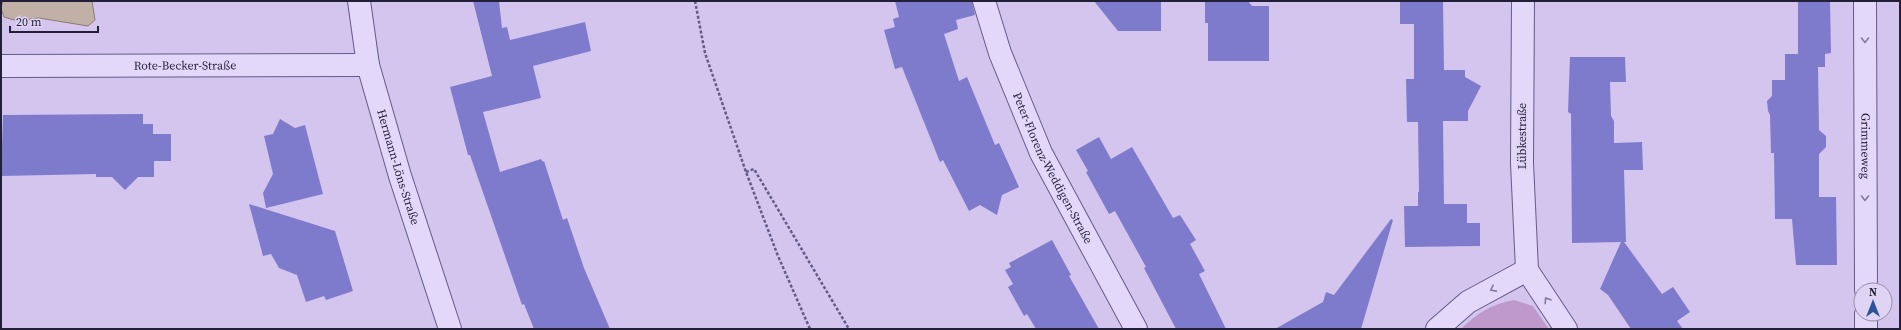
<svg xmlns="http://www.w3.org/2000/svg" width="1901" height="330" font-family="'Source Serif 4',serif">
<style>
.green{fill:#bf99cc}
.water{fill:#c1b0a6;stroke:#907a6d}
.building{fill:#7f7bcc}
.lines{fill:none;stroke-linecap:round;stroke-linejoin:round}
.minor-casing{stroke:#635b89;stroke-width:24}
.path{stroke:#635b89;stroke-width:2.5;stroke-dasharray:3 2;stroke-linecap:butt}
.minor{stroke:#e3d8f9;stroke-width:22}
.oneway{stroke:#827c99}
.labels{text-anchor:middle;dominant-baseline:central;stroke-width:4;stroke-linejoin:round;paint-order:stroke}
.street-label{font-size:12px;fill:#221f39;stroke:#e0d4f5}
</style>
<rect width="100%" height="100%" fill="#d3c5ee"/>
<path class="green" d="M1514,300l19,6 16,23h-88c16,-16 31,-25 53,-29z"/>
<path class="water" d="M3,1h89l3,19 -7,6 -49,-8 -21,3 -14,-4 -3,-9z"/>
<g class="building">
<path d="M473,1h26l3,27 5,-1 3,13 75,-18 6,29 -58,15 8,32 -58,14 17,60 41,-13 2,3 1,-1 19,59 4,-2 17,50 26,61h-76l-10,-25 -2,1 -52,-150h-2l-18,-68 42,-11z"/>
<path d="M895,1h77l3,14 -19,5 2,9 -14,5 15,47 8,-4 28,68 4,-2 20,44 -17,8 -5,20 -17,-10 -11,6 -26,-51 -3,2 -38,-95 -7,2 -11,-39 11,-3 -2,-8 6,-2z"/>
<path d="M1094,1h67v30h-43z"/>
<path d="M1205,1h43l4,5h17v55h-61v-38h-3z"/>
<path d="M1400,1h43l1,69h21v7l16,9 -13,25v10h-25l1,83h23v19h13v23l-75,1 -1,-41h14v-14h1l-1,-70h-11l-1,-43h8v-55h-14z"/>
<path d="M1798,1h32l1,52 -6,1v13h-7l1,63 7,6v11l-7,7v43h17l1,68h-41l-4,-46h-17l-1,-66h-3l-1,-38 -2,-4 -1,-10 5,-5v-16h13v-26h13z"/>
<path d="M1570,57h55l1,25h-16l1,34 3,5v22l28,-1 1,28h-19l2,72h-2l38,52 11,-7 17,25 -13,9 6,8h-52l-23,-34 -8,-6 21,-47 -49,1 -1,-129 -3,-2z"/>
<path d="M143,114v10h10v10h18v27h-17v16h-16l-13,13 -13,-13h-16v-3l-95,2 2,-61z"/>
<path d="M280,119l15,9 10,-3 18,69 -57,14 -3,-15 10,-19 -9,-38 9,-2z"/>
<path d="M1099,137l12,22 21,-12 41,71 7,-3 16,25 -6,4 15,27 -6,3 27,55h-50l-32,-61 2,-1 -31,-56 -6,3 -23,-42 2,-1 -12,-21z"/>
<path d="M249,204l86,27 18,60 -27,9 -2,-4 -18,6 -9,-27 -18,-7 -8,-14 -8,2z"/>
<path d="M1391,219l2,1 -32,109h-86l48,-27 3,-10 8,3z"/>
<path d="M1052,240l19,35 -2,1 30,53h-63l-9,-15 -3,2 -16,-29 5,-3 -8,-14 6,-3 -2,-4z"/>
</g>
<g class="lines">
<g class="minor-casing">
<g id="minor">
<path id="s1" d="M359,1l9,64 32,111 50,153"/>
<path id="s2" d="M984,1l16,52 41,100 95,176"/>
<path d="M1523,1l-1,162 5,107"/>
<path id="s3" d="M1865,1l1,289"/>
<path id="s4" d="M1,66l367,-1"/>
<path d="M1527,270l39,59"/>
<path d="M1866,314v15"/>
<path d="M1437,329l31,-27 59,-32"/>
</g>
</g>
<g class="path">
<path d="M695,1l10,52 41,119 32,84 32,73"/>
<path d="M746,172l8,-3 95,160"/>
</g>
<use href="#minor" class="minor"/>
</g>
<defs><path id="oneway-chevron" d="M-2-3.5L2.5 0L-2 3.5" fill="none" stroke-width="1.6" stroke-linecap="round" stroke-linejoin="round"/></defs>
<g class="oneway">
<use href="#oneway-chevron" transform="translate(1865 40) rotate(90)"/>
<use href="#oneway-chevron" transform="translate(1865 198) rotate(90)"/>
<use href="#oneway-chevron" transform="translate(1493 289) rotate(152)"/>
<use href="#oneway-chevron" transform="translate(1547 300) rotate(-123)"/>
</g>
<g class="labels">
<g class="street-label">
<text stroke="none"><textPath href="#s4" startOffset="184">Rote-Becker-Straße</textPath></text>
<text transform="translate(1522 136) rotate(-90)">Lübkestraße</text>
<text stroke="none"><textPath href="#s3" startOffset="145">Grimmeweg</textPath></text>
<text stroke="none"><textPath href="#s1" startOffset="171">Hermann-Löns-Straße</textPath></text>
<text stroke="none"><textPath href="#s2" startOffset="181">Peter-Florenz-Weddigen-Straße</textPath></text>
</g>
</g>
<rect width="1901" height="330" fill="none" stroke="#221f39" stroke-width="4"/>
<g transform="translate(1873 302)"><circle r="19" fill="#e0d4f5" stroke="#948caa"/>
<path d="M0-3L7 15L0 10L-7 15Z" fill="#2b5498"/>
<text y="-6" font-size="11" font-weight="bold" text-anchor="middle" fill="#221f39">N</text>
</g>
<path d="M10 26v6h88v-6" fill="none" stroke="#221f39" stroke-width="2"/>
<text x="16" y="26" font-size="12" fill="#221f39" stroke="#e0d4f5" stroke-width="3" paint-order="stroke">20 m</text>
</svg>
